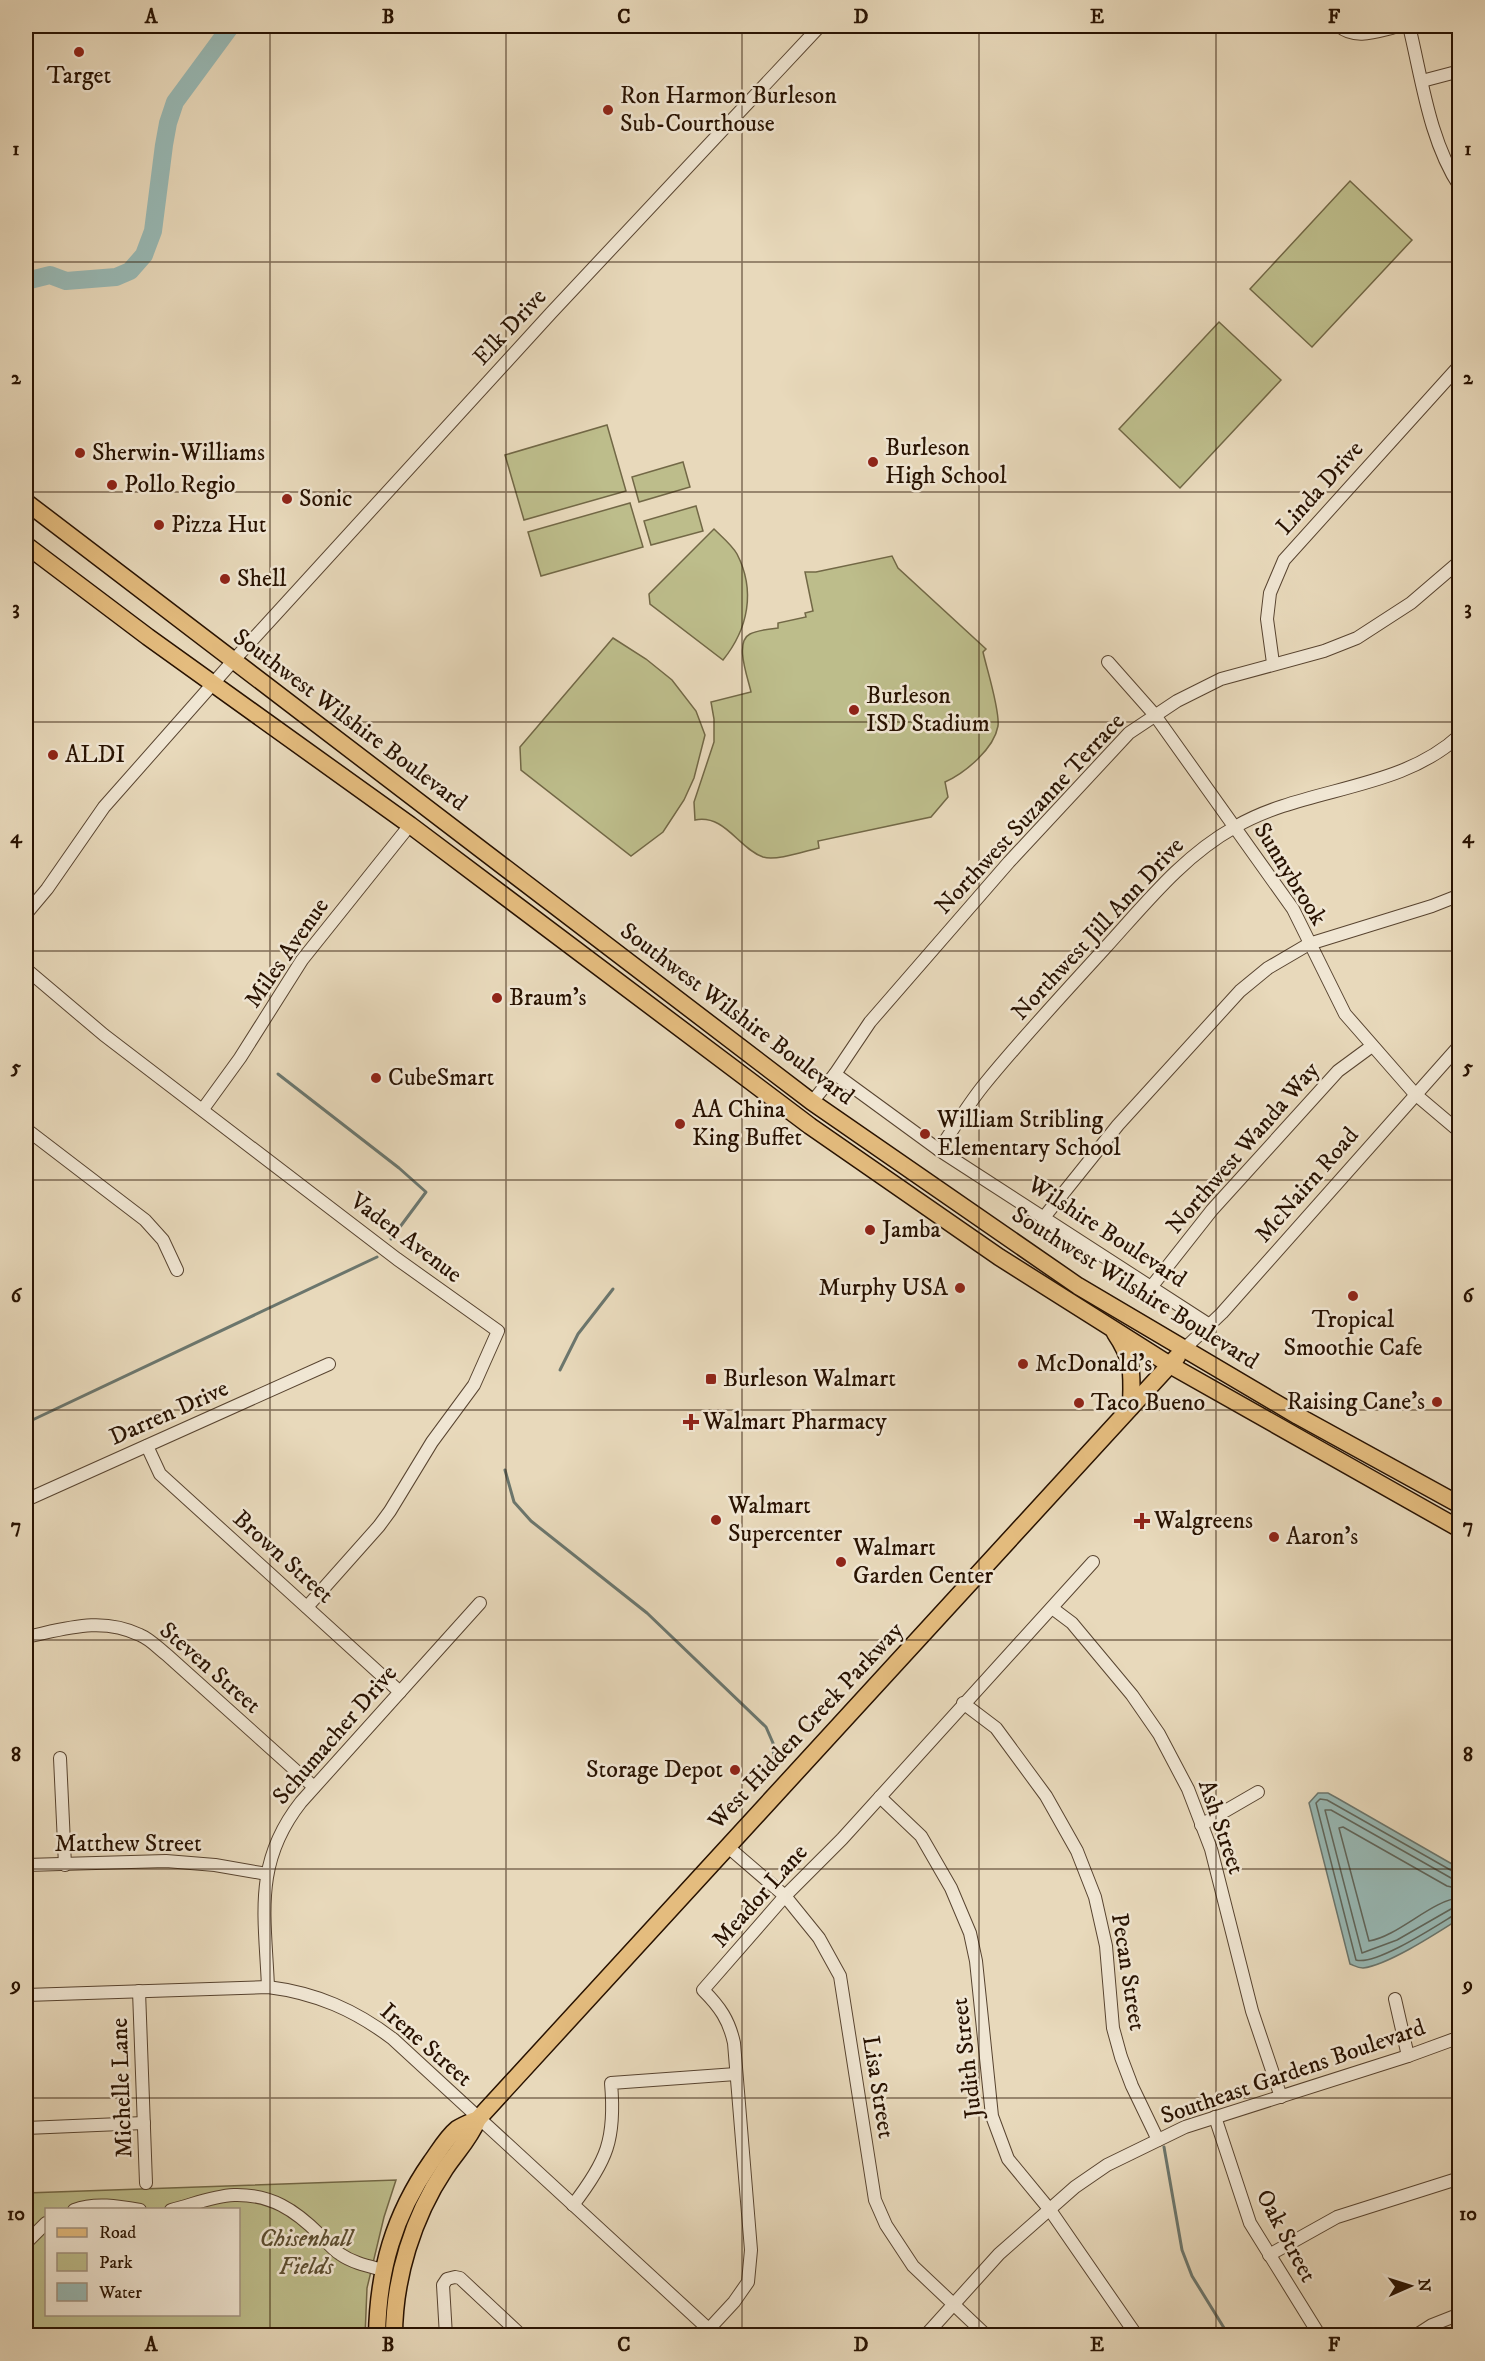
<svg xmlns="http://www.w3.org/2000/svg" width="1485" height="2361" font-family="'IM FELL DW Pica',serif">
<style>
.green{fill:#bdbd8b;stroke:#726846;stroke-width:1.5;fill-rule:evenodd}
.water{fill:#98b9b5;stroke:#6b766d;stroke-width:1.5}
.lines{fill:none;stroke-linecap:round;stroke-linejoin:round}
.shore{stroke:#60665b;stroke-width:1.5}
.stream{stroke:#6b766d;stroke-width:3}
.river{stroke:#98b9b5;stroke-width:18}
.minor-casing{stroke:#584430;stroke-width:14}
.major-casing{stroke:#281201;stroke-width:19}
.minor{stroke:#f0e6d3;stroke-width:12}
.major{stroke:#e4bc7e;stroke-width:16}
.grid{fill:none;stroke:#281201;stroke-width:1.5;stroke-opacity:0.55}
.poi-dot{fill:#8f2418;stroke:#f0e6d3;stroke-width:2}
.labels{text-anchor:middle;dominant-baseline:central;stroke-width:5;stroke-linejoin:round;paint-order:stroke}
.poi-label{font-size:24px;fill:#281201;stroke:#f0e6d3;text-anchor:start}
.street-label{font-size:24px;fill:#281201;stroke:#f0e6d3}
.park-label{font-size:24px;font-style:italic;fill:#5c4e31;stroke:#f0e6d3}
.neatline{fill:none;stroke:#281201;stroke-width:2}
.grid-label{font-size:20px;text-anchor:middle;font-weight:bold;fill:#281201}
</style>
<rect width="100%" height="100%" fill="#e8d9bb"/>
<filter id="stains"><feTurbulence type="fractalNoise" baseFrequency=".00333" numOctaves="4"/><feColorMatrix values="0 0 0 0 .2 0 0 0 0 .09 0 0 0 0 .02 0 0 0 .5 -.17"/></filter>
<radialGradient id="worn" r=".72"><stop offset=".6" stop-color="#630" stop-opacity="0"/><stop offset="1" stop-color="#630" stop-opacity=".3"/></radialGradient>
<g class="green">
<path d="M1350,181l62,59 -100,107 -62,-58z"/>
<path d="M1219,322l62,58 -101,108 -61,-59z"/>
<path d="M607,425l19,66 -102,29 -19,-65z"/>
<path d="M683,462l7,25 -51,15 -7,-25z"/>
<path d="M630,503l13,44 -102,29 -13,-44z"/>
<path d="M696,506l7,25 -52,14 -7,-24z"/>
<path d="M714,529c8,8 18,16 23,25 19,37 11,75 -14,106l-73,-56 -1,-10z"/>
<path d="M892,556l6,12 88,81 -3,3c4,18 17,58 15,74 -4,23 -33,47 -53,56l3,15 -17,20 -113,24 1,7c-14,3 -42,13 -56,9 -25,-9 -38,-43 -68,-37l-1,-18 20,-60v-23l-3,-17 40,-10c-3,-14 -17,-50 -1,-58 8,-4 19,-5 28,-6v-5l28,-6 -1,-4 8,-2 -8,-39h11z"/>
<path d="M613,638l33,21 26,21 24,31 9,24 -11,43 -10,22 -21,32 -32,24 -110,-86 -1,-23z"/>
<path d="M396,2180l-12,37 -17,71 -2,48 -339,-1v-142zM46,2210h192v104h-192z"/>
</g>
<path class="water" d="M1318,1793h10l9,5 122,70v51c-22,14 -71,46 -96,49 -5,0 -8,-2 -13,-4l-41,-161z"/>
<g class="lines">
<g class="shore">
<path d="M1460,1873l-6,-1 -127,-72 -7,-1 -4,4 40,157c19,6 80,-34 98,-45h6"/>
<path d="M1460,1880l-9,-2 -120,-68h-6l37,143 35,-13 54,-31 9,-2"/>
<path d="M1460,1889l-13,-3 -104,-59 -4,1 30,113c30,-5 64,-42 91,-43"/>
</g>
<g class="stream">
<path d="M278,1074l121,94 27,24 -35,47"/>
<path d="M560,1370l18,-36 35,-45"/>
<path d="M26,1423l351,-166"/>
<path d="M505,1470l9,32 17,19 116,92 119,114 7,16 1,23"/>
<path d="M1164,2147l18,103 10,26 37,60"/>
</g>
<path class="river" d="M26,281l24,-6 16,6 50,-4 14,-6 14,-16 9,-24 11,-86 4,-22 7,-21 56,-76"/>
<g class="minor-casing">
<g id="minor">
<path d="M1339,26c17,15 41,4 61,0"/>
<path d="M1409,26c13,53 20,114 51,161"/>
<path d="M1422,81l38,-10"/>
<path d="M1108,662l46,52 139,195 52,105 70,80 45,38"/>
<path d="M1273,663l-6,-44 3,-26 14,-33 176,-195"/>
<path d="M26,914l21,-25 57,-82 129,-146 318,-348 269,-287"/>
<path d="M26,969l78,66 293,224 101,72 -24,54 -42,57 -42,69 -11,15 -72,81"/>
<path d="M835,1074l104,76 269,174"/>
<path d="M812,1102l23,-28 35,-52 139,-160 120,-129 48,-32 44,-22 103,-28 33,-13 54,-35 49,-42"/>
<path d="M203,1109l37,-51 62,-98 108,-135"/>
<path d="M26,1129l119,91 18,20 14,30"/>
<path d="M939,1150c15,-22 28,-44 44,-64 39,-48 82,-94 123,-139 40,-44 77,-91 129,-120 70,-41 164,-35 225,-92"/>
<path d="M1045,1216l73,-91 122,-134 28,-23 41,-24 123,-38 28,-11"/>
<path d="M1152,1286l60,-76 126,-139 34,-25"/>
<path d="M1183,1350l39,-37 238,-268"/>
<path d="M147,1446l13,28 240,218"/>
<path d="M26,1500l303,-136"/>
<path d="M1052,1608l20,15 60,72 27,39 29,55 23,60 41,162 29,86"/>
<path d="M26,1637c39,-8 75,-21 114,-2 10,4 18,13 27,20l147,132"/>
<path d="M963,1703l33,25 50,68 31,55 18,46 11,49 7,82 8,29 11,29 26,54"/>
<path d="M60,1758l5,107"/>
<path d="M880,1797l41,39 30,52 19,45 6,28 16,155 16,43 42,51 87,126"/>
<path d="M1201,1825l57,-33"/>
<path d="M728,1847l57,49 34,42 21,38 35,224 11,25 27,41 74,70"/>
<path d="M26,1865l140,-4 49,4 52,9"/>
<path d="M268,1987c-3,-72 -15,-124 33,-185l179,-199"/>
<path d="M139,1991l7,192"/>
<path d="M26,1995l242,-8c48,6 87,23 125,52l323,297"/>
<path d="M1395,1999l13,57"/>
<path d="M1215,2117l35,106 70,113"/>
<path d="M26,2128l118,-5"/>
<path d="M573,2205c34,-44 43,-66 38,-122l125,-9"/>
<path d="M74,2210c21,-8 44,-4 66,0"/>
<path d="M171,2210c21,-5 41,-14 63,-15 37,-1 61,15 86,40 6,6 12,14 20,19 13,9 28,12 43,16"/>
<path d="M26,2243l20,-20"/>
<path d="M1269,2255l68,-38 123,-39"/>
<path d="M709,2329l25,-27 14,-20 3,-32 -17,-207c-5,-23 -14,-36 -31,-53l82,-94 57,-57 251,-277"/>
<path d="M446,2336l-3,-51 4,-6 8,-2 5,1 62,58"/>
<path d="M925,2336l74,-82 76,-67 32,-22 78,-38 223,-71 52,-19"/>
<path d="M1415,2336l17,-11 28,-11"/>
</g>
</g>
<g class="major-casing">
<g id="major">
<path d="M26,502l786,600 266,184 220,130 162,89"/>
<path d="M26,545l122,92 262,188 400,301 189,131 171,108 290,164"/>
<path d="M1115,1333c19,28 17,41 16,74"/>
<path d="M377,2336c1,-66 17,-121 54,-174 8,-11 16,-25 26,-33 6,-4 14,-7 21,-10"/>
<path d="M394,2336c0,-58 19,-119 51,-167 12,-18 24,-29 33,-50l699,-762"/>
</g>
</g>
<use href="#minor" class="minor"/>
<use href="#major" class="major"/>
</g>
<path class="grid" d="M270,26v2310M506,26v2310M742,26v2310M979,26v2310M1216,26v2310M26,262h1434M26,492h1434M26,722h1434M26,951h1434M26,1180h1434M26,1410h1434M26,1640h1434M26,1869h1434M26,2098h1434"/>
<g class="poi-dot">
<circle cx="79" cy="52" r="6"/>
<circle cx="608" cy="110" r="6"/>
<circle cx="80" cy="453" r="6"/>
<circle cx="873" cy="462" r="6"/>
<circle cx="112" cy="485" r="6"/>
<circle cx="287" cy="499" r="6"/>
<circle cx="159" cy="525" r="6"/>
<circle cx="225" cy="579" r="6"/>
<circle cx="854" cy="710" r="6"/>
<circle cx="53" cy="755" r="6"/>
<circle cx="497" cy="998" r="6"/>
<circle cx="376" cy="1078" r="6"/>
<circle cx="680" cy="1124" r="6"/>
<circle cx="925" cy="1134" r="6"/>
<circle cx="870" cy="1230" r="6"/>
<circle cx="960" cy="1288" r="6"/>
<circle cx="1353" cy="1296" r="6"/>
<circle cx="1023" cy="1364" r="6"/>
<rect x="705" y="1373" width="12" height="12" rx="3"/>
<circle cx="1437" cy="1402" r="6"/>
<circle cx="1079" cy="1403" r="6"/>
<path d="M688 1413h6v6h6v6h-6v6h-6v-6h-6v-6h6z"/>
<circle cx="716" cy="1520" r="6"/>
<path d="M1139 1512h6v6h6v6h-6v6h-6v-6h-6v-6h6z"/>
<circle cx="1274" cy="1537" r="6"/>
<circle cx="841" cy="1562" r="6"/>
<circle cx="735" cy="1770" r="6"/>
</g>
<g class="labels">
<g class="poi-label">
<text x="79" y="76" text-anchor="middle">Target</text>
<text x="620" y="96">Ron Harmon Burleson<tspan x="620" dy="28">Sub-Courthouse</tspan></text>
<text x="885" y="448">Burleson<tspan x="885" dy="28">High School</tspan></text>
<text x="92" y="453">Sherwin-Williams</text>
<text x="124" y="485">Pollo Regio</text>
<text x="299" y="499">Sonic</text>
<text x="171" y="525">Pizza Hut</text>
<text x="237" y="579">Shell</text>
<text x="866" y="696">Burleson<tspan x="866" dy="28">ISD Stadium</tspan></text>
<text x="65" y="755">ALDI</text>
<text x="509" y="998">Braum's</text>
<text x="388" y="1078">CubeSmart</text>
<text x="692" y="1110">AA China<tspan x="692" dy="28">King Buffet</tspan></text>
<text x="937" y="1120">William Stribling<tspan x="937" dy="28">Elementary School</tspan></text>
<text x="882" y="1230">Jamba</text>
<text x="948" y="1288" text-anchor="end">Murphy USA</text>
<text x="1353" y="1320" text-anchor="middle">Tropical<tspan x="1353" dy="28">Smoothie Cafe</tspan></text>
<text x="1035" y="1364">McDonald's</text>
<text x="723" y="1379">Burleson Walmart</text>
<text x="1425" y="1402" text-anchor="end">Raising Cane's</text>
<text x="1091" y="1403">Taco Bueno</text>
<text x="703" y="1422">Walmart Pharmacy</text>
<text x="728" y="1506">Walmart<tspan x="728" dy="28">Supercenter</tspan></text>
<text x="1154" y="1521">Walgreens</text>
<text x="1286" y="1537">Aaron's</text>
<text x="853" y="1548">Walmart<tspan x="853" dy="28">Garden Center</tspan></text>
<text x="723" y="1770" text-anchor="end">Storage Depot</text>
</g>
<g class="street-label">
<text transform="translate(510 327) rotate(-47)">Elk Drive</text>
<text transform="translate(1320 488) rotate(-48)">Linda Drive</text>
<text transform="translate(350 720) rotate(37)">Southwest Wilshire Boulevard</text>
<text transform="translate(1030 814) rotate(-47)">Northwest Suzanne Terrace</text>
<text transform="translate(1290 874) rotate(58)">Sunnybrook</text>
<text transform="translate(1098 929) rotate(-47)">Northwest Jill Ann Drive</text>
<text transform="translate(287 953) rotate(-55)">Miles Avenue</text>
<text transform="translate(737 1014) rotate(37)">Southwest Wilshire Boulevard</text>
<text transform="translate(1243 1148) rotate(-49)">Northwest Wanda Way</text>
<text transform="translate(1307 1185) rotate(-49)">McNairn Road</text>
<text transform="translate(1107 1232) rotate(33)">Wilshire Boulevard</text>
<text transform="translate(406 1238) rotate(37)">Vaden Avenue</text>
<text transform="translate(1135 1288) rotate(32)">Southwest Wilshire Boulevard</text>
<text transform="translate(169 1413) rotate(-24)">Darren Drive</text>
<text transform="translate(283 1557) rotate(42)">Brown Street</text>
<text transform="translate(210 1668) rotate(41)">Steven Street</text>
<text transform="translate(806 1726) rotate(-47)">West Hidden Creek Parkway</text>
<text transform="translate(335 1735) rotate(-49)">Schumacher Drive</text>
<text transform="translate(1221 1827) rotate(71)">Ash Street</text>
<text x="128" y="1844">Matthew Street</text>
<text transform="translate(760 1896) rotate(-48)">Meador Lane</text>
<text transform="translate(1128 1972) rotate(81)">Pecan Street</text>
<text transform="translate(426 2045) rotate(41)">Irene Street</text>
<text transform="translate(967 2058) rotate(-97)">Judith Street</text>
<text transform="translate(1293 2072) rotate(-19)">Southeast Gardens Boulevard</text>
<text transform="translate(878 2087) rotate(81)">Lisa Street</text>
<text transform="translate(122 2088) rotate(-92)">Michelle Lane</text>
<text transform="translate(1286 2236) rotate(62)">Oak Street</text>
</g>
<g class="park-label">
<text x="306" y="2239">Chisenhall<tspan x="306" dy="28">Fields</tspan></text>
</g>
</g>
<rect width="1485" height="2361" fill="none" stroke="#e8d9bb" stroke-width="66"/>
<rect x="45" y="2208" width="195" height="108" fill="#f0e6d3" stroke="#a0917f" stroke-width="1.5"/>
<rect x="57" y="2228" width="30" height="9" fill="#e4bc7e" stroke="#a0917f" stroke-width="1.5"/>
<text x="99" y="2238" font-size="18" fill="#281201">Road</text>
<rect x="57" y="2253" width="30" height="18" fill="#bdbd8b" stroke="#a0917f" stroke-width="1.5"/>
<text x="99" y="2268" font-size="18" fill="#281201">Park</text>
<rect x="57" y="2283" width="30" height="18" fill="#98b9b5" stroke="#a0917f" stroke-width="1.5"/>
<text x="99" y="2298" font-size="18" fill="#281201">Water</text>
<g transform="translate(1410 2286) rotate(87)" stroke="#f0e6d3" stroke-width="4.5" paint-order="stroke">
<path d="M0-4.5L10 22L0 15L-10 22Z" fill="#281201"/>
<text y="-9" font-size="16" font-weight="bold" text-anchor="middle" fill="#281201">N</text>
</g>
<rect x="33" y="33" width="1419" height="2295" class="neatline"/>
<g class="grid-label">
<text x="151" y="23">A</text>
<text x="388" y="23">B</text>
<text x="624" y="23">C</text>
<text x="861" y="23">D</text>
<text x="1097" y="23">E</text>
<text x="1334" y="23">F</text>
<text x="16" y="155">1</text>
<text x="1468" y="155">1</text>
<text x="16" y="384">2</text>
<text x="1468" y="384">2</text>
<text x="16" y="614">3</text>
<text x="1468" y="614">3</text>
<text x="16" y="843">4</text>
<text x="1468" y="843">4</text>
<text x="16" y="1073">5</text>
<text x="1468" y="1073">5</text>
<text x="16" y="1302">6</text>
<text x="1468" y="1302">6</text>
<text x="16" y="1532">7</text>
<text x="1468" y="1532">7</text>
<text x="16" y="1761">8</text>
<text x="1468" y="1761">8</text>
<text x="16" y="1991">9</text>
<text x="1468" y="1991">9</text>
<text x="16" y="2220">10</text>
<text x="1468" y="2220">10</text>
<text x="151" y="2351">A</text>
<text x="388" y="2351">B</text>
<text x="624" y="2351">C</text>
<text x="861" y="2351">D</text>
<text x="1097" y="2351">E</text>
<text x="1334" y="2351">F</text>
</g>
<rect width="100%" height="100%" filter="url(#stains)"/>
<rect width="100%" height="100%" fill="url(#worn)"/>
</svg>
